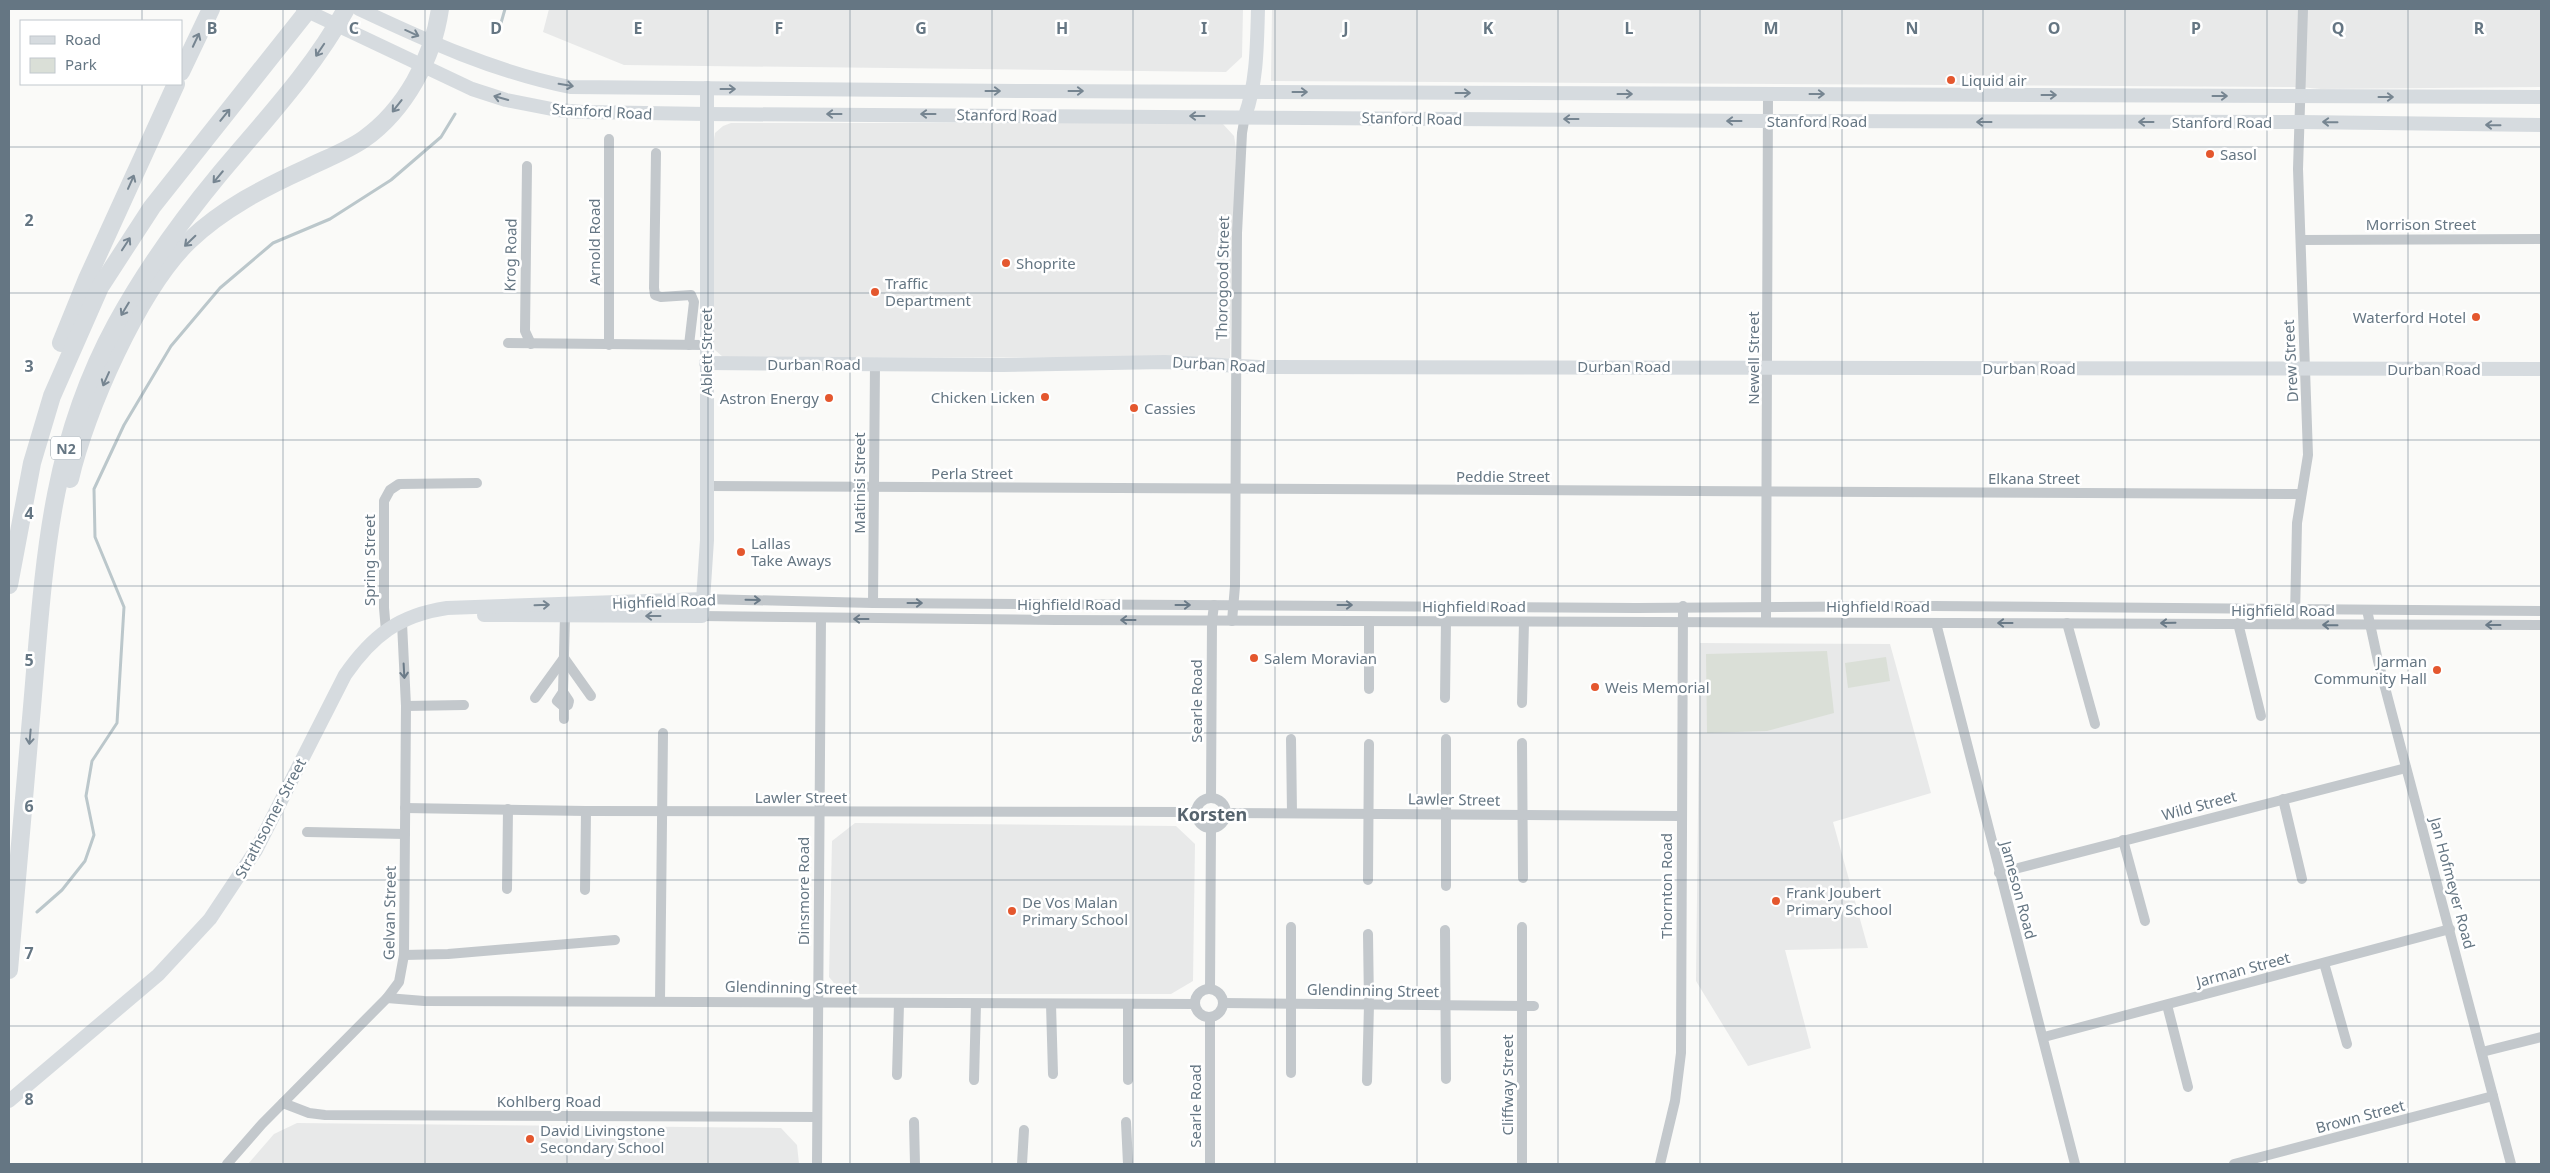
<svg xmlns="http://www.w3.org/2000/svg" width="2550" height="1173" font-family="'Noto Sans',sans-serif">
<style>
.built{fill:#e8e9e9}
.green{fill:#dadfd7}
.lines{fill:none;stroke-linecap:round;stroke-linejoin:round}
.stream{stroke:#bbc7cb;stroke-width:3}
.street{stroke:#c3c8cc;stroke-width:10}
.secondary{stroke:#d6dbdf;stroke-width:14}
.highway{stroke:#d6dbdf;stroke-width:18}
.oneway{stroke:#768591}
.oneway2{stroke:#6a7a87}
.grid{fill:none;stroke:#657683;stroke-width:1;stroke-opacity:0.55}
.poi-dot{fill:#e4572e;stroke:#fff;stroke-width:2}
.labels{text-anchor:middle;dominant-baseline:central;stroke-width:5;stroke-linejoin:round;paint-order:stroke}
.shield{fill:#fff;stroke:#939fa8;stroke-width:1}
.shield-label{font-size:14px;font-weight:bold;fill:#657683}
.poi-label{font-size:15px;fill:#657683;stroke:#fff;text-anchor:start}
.street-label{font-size:15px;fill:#657683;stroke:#fff}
.quarter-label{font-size:18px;font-weight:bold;fill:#57646e;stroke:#fff}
.grid-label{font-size:16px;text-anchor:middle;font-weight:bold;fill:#657683;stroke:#fff;stroke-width:5;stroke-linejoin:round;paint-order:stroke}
</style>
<rect width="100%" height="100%" fill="#fafaf8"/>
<g class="built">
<path d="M549,9h694l-1,48 -16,15 -602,-7 -81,-33z"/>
<path d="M1272,9h1269v78l-220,2 -22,-2 -1028,-6z"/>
<path d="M731,123h491l12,13 2,12 -6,210 -507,-1 -8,-7 -5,-10 3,-195 2,-12 8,-7z"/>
<path d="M1700,643l190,1 41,149 -98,29 35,126 -83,2 26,98 -63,18 -52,-85z"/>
<path d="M855,823l321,3 19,18 -2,137 -22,13h-328l-14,-17 3,-136z"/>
<path d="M297,1123l484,5 16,17 2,19h-551l26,-30z"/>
</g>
<g class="green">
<path d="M1827,651l7,62 -67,18 -60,2 -1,-79z"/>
<path d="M1886,657l4,24 -42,7 -3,-25z"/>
</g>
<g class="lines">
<g class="stream">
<path d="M499,30l6,-21"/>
<path d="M37,912l25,-22 23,-29 9,-26 -8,-39 6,-35 25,-38 7,-116 -29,-70 -1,-48 30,-64 47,-79 49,-58 53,-45 57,-24 61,-39 50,-43 14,-23"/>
</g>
<g class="street">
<path d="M656,153l-2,135 1,7 6,2 30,-2 3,7 -5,43"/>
<path d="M527,166l-2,165 6,13"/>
<path d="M2301,240l240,-1"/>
<path d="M508,343l197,2"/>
<path d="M609,345v-206"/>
<path d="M707,486l1593,8"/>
<path d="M704,599l169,4 763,5 297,-2 608,5"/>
<path d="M873,603l2,-239"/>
<path d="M2367,610l11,51 133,503"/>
<path d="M702,616l354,4 1485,5"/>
<path d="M2295,616l2,-93 11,-68 -10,-286 5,-160"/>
<path d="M1232,621l3,-35 2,-353 5,-100 3,-17"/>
<path d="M1369,621v68"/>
<path d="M1766,622l2,-528"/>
<path d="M1936,623l139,541"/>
<path d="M2067,623l28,101"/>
<path d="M2238,623l23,93"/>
<path d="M386,631l-2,-23v-107l6,-11 9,-6 78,-1"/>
<path d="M563,692l-6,9 7,6"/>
<path d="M535,698l29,-40 27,38"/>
<path d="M1445,698l1,-77"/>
<path d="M1522,703l2,-81"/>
<path d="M406,706l58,-1"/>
<path d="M564,719v-12l4,-2 1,-4 -6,-9 2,-76"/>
<path d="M1291,739l1,74"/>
<path d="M1446,739v147"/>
<path d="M1522,743l1,135"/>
<path d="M1211,798l1,-177 2,-16"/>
<circle cx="1211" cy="813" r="15"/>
<path d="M2283,799l19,80"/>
<path d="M405,808l181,3 610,1"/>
<path d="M1226,813l455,3"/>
<path d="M307,832l98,2"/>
<path d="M2123,840l22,81"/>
<path d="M1999,873l407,-105"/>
<path d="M1368,880l1,-136"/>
<path d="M507,889l1,-80"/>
<path d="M585,890l1,-79"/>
<path d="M1291,927v146"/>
<path d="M1522,927v237"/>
<path d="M1445,930l1,149"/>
<path d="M404,955l44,-1 167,-14"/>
<path d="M2324,963l23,81"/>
<path d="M1210,989l1,-161"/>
<circle cx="1209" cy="1003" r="14"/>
<path d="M387,998l37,3 771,3"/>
<path d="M660,1001l3,-268"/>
<path d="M1223,1003l311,3"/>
<path d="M1051,1004l2,70"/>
<path d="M1128,1004v76"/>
<path d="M2167,1005l21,82"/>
<path d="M2044,1037l406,-108"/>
<path d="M2482,1052l59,-15"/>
<path d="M897,1075l2,-71"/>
<path d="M974,1080l2,-76"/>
<path d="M1367,1081l2,-76 -1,-71"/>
<path d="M283,1103l26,10 16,2 492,2"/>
<path d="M914,1122l1,42"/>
<path d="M1126,1122l2,42"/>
<path d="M227,1164l35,-40 125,-126 12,-16 5,-27 2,-249 -4,-83"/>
<path d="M817,1164l4,-546"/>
<path d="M1022,1164l2,-34"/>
<path d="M1210,1164v-147"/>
<path d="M1660,1164l15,-63 6,-48 2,-447"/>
<path d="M2234,1164l259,-68"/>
</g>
<g class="secondary">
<path d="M303,9l169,80 34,11 51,10 26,2 124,2 1061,7 532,1 241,3"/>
<path d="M359,9c68,32 136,63 211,78l459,4 1512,6"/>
<path d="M1245,116c12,-33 12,-72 13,-107"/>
<path d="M706,363l297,2 162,-3 94,5 1282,2"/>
<path d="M484,615l218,1 5,-76v-452"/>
<path d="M9,1101l149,-126 52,-56 46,-69 89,-175c27,-39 54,-60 102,-67l257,-9"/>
</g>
<g class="highway">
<path d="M181,72l30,-63"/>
<path d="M61,343l26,-64 89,-195"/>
<path d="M70,479c15,-67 69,-190 119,-238 33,-32 76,-54 118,-73 18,-9 40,-17 57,-29 41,-29 69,-81 76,-130"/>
<path d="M9,585l23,-122 20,-67 48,-109 52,-80 157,-198"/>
<path d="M9,970c8,-88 16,-176 23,-263 12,-138 16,-258 84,-383 29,-53 64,-102 102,-148 45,-54 94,-105 128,-167"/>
</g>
</g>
<defs><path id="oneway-shaft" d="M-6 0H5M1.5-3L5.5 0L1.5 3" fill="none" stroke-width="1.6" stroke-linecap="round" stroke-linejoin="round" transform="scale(1.25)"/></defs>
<g class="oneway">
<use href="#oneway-shaft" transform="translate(412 33) rotate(24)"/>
<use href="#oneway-shaft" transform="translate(196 40) rotate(-65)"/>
<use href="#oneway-shaft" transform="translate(320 50) rotate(124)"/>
<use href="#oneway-shaft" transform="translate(566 85) rotate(9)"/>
<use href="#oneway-shaft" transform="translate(728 89)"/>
<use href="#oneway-shaft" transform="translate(993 91)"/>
<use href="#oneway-shaft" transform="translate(1076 91)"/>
<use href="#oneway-shaft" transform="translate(1300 92)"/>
<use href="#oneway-shaft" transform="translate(1463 93)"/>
<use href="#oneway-shaft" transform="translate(1625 94)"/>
<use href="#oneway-shaft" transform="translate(1817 94)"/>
<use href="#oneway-shaft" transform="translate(2049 95)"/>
<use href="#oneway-shaft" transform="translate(2220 96)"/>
<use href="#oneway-shaft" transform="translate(2386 97)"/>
<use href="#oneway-shaft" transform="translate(501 98) rotate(-164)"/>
<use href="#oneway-shaft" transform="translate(397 106) rotate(128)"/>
<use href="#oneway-shaft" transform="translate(834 114) rotate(-180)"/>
<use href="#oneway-shaft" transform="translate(928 114) rotate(180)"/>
<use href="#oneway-shaft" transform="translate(225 115) rotate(-51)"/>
<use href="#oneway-shaft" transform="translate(1197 116) rotate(-180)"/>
<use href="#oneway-shaft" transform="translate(1571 119) rotate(-180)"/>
<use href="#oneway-shaft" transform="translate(1734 121) rotate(-180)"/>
<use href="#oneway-shaft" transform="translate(1984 122) rotate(-180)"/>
<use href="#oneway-shaft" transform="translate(2146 122) rotate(-180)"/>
<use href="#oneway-shaft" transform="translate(2330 122) rotate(-179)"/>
<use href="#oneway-shaft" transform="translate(2493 125) rotate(-179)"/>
<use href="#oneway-shaft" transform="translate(218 177) rotate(130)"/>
<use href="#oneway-shaft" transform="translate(131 182) rotate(-66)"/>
<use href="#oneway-shaft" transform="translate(190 241) rotate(136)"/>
<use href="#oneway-shaft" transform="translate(126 244) rotate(-57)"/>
<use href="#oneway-shaft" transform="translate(125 309) rotate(121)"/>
<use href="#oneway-shaft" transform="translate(106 379) rotate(114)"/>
<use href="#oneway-shaft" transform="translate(542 605) rotate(-2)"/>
<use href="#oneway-shaft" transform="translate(653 616) rotate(180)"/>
<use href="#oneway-shaft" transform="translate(30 737) rotate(95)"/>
</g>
<g class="oneway2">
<use href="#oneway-shaft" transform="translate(753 600) rotate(1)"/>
<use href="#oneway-shaft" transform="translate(915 603)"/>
<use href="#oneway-shaft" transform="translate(1183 605)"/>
<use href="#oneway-shaft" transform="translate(1345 605)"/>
<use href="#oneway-shaft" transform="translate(861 619) rotate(-180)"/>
<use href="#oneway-shaft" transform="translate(1128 620) rotate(-180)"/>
<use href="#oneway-shaft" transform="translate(2005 623) rotate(-180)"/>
<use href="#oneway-shaft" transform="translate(2168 623) rotate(179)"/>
<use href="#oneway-shaft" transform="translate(2330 625) rotate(-179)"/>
<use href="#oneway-shaft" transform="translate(2493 625) rotate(-180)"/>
<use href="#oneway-shaft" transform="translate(404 671) rotate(87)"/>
</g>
<path class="grid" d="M142,9v12M283,9v1155M425,9v1155M567,9v1155M708,9v1155M850,9v1155M992,9v1155M1133,9v1155M1275,9v1155M1417,9v1155M1558,9v1155M1700,9v1155M1842,9v1155M1983,9v1155M2125,9v1155M2267,9v1155M2408,9v1155M142,84v1080M9,147h2532M9,293h2532M9,440h2532M9,586h2532M9,733h2532M9,880h2532M9,1026h2532"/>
<g class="poi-dot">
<circle cx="1951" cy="80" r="5"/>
<circle cx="2210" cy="154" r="5"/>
<circle cx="1006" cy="263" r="5"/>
<circle cx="875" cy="292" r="5"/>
<circle cx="2476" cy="317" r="5"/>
<circle cx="1045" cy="397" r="5"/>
<circle cx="829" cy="398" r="5"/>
<circle cx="1134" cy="408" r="5"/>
<circle cx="741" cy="552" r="5"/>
<circle cx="1254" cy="658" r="5"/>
<circle cx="2437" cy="670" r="5"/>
<circle cx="1595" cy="687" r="5"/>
<circle cx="1776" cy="901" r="5"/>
<circle cx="1012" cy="911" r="5"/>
<circle cx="530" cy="1139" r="5"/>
</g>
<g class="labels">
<rect class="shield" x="51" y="436.5" width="30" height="23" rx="4"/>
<g class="shield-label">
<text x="66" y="448">N2</text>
</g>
<g class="poi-label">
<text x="1961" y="80">Liquid air</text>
<text x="2220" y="154">Sasol</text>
<text x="1016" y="263">Shoprite</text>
<text x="885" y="283">Traffic<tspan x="885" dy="17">Department</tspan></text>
<text x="2466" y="317" text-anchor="end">Waterford Hotel</text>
<text x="1035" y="397" text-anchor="end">Chicken Licken</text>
<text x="819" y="398" text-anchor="end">Astron Energy</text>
<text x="1144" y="408">Cassies</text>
<text x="751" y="543">Lallas<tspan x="751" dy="17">Take Aways</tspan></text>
<text x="1264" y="658">Salem Moravian</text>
<text x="2427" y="661" text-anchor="end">Jarman<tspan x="2427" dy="17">Community Hall</tspan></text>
<text x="1605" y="687">Weis Memorial</text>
<text x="1786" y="892">Frank Joubert<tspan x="1786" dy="17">Primary School</tspan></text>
<text x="1022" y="902">De Vos Malan<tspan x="1022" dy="17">Primary School</tspan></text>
<text x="540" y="1130">David Livingstone<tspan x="540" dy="17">Secondary School</tspan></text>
</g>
<g class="street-label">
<text transform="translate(602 111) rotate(3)">Stanford Road</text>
<text transform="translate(1007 115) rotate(1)">Stanford Road</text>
<text transform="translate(1412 118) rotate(1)">Stanford Road</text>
<text x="1817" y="121">Stanford Road</text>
<text x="2222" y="122">Stanford Road</text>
<text x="2421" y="224">Morrison Street</text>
<text transform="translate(594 242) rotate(-90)">Arnold Road</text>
<text transform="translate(510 255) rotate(-89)">Krog Road</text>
<text transform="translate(1222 278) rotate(-89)">Thorogood Street</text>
<text transform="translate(706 352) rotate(-90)">Ablett Street</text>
<text transform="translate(1753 358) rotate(-90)">Newell Street</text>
<text transform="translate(2290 361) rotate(-93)">Drew Street</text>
<text x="814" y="364">Durban Road</text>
<text transform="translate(1219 364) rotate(3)">Durban Road</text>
<text x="1624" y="366">Durban Road</text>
<text x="2029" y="368">Durban Road</text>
<text x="2434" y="369">Durban Road</text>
<text x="972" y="473">Perla Street</text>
<text x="1503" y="476">Peddie Street</text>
<text x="2034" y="478">Elkana Street</text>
<text transform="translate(859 483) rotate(-90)">Matinisi Street</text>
<text transform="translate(369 560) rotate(-90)">Spring Street</text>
<text transform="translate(664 601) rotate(-2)">Highfield Road</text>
<text x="1069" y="604">Highfield Road</text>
<text x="1474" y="606">Highfield Road</text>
<text x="1878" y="606">Highfield Road</text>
<text x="2283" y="610">Highfield Road</text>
<text transform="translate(1196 701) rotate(-90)">Searle Road</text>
<text x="801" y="797">Lawler Street</text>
<text transform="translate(1454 799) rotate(1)">Lawler Street</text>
<text transform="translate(2199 805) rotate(-15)">Wild Street</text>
<text transform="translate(270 818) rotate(-62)">Strathsomer Street</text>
<text transform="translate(2453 883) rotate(75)">Jan Hofmeyer Road</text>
<text transform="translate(1666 886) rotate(-90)">Thornton Road</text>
<text transform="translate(2019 890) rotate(75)">Jameson Road</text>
<text transform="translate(803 891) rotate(-90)">Dinsmore Road</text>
<text transform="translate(389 913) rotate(-89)">Gelvan Street</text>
<text transform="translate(2243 969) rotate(-15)">Jarman Street</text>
<text transform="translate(791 987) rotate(1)">Glendinning Street</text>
<text transform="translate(1373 990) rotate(1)">Glendinning Street</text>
<text transform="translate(1507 1085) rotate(-90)">Cliffway Street</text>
<text x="549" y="1101">Kohlberg Road</text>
<text transform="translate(1195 1106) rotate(-90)">Searle Road</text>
<text transform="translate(2360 1116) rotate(-15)">Brown Street</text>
</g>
<g class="quarter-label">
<text x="1212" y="814">Korsten</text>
</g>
</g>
<g class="grid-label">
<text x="212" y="34">B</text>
<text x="354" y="34">C</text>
<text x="496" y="34">D</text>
<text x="638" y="34">E</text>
<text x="779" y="34">F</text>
<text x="921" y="34">G</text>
<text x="1062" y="34">H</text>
<text x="1204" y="34">I</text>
<text x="1346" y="34">J</text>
<text x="1488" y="34">K</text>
<text x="1629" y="34">L</text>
<text x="1771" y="34">M</text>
<text x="1912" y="34">N</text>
<text x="2054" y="34">O</text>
<text x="2196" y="34">P</text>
<text x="2338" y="34">Q</text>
<text x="2479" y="34">R</text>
<text x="29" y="226">2</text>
<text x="29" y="372">3</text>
<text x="29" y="519">4</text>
<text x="29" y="666">5</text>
<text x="29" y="812">6</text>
<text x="29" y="959">7</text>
<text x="29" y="1105">8</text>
</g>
<rect width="2550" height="1173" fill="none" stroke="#657683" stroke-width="20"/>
<rect x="20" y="20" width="162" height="65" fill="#ffffff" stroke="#c1c8cd"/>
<rect x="30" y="36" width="25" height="8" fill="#d6dbdf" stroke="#c1c8cd"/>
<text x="65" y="45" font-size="15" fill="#657683">Road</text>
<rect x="30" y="58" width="25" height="15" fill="#dadfd7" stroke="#c1c8cd"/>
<text x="65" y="70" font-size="15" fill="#657683">Park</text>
</svg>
